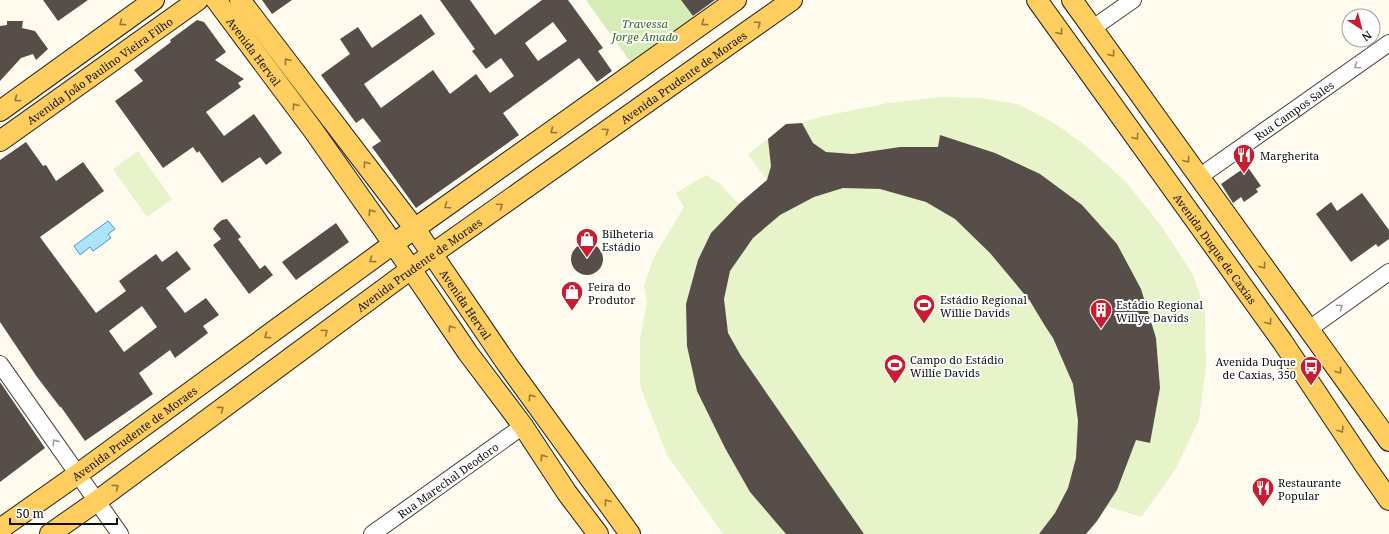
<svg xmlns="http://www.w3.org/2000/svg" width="1389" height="534" font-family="'Noto Serif',serif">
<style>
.green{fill:#d5edb5}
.pitch{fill:#e7f3c8}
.water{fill:#afe3fa;stroke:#319fd7}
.building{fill:#574e49;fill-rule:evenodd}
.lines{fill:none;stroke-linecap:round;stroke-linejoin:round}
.minor-casing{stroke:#414141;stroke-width:18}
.major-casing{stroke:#1f1f1f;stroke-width:22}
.minor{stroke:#fff;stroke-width:16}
.major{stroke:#ffce5f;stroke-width:20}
.oneway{stroke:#93783b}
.oneway2{stroke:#9f9f9f}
.labels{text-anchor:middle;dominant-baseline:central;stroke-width:4;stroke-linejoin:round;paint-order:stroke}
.park-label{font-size:11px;font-style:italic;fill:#2f6b19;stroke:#fff}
.street-label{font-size:11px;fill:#0e0e0e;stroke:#fff}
.poi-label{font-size:11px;fill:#0e0e0e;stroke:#fff;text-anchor:start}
</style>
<rect width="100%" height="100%" fill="#fffbef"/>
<path class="green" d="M586,0h95l19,26 -63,45z"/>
<g class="pitch">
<path d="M941,97l40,1 36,6 39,20 31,23 39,35 36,45 31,48 12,35 1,58 -7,52 -24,50 -34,47 -34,-11 -10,15 -11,13h-363l-56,-79 -27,-69v-47l7,-37 -3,-16 9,-27 31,-52 -8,-14 30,-18 14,9 19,20 28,-24 -19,-26 20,-15 18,-15 16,-1 18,-6 68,-14z"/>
<path d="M138,151l34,48 -25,18 -34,-48z"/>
</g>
<path class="water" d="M108,221l7,8 -7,5 3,4 -18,13 -3,-4 -10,8 -6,-9z"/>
<g class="building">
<path d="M43,0h45l-30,21z"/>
<path d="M262,0h30l-20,14z"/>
<path d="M440,0h30l25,35 47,-35h26l35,48 -5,3 14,20 -15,11 -18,-24 -76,55 16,22 -103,73 -44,-61 9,-6 -18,-23 -7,5 -35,-48 29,-21 -10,-15 18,-12 14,21 49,-34 14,20 -71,50 17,24 52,-38 17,24 26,-20 14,19 24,-17 -13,-18 -15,11 -14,-18 3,-2zM553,22l14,19 -29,20 -13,-18z"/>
<path d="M681,0h34l-22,16z"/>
<path d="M197,20l7,2 22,30 -11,8 29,19 -6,4 3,4 -35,25 18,24 30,-22 28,39 -16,12 -6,-8 -38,26 -23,-32 -2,2 -4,-6 -30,21 -48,-67 28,-20 -9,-11 37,-28 -1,-2z"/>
<path d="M7,21h16l-1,7 13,3 13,18 -12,11 -3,-6 -12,4 -21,23v-55l7,-1z"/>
<path d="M802,123l11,20 13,9 27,2 47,-7h38l2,-12 55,18 45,21 42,31 35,39 24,45 15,49 4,50 -10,55 -14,-3 -19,50 -20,31 -11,13h-47l16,-21 13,-25 8,-30 2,-37 -5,-37 -20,-46 -8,-12 -15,-25 -40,-48 -35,-34 -29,-17 -46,-13 -37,-1 -29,9 -34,18 -27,23 -23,33 -6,28 4,34 13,23 123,178h-78l-36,-42 -25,-44 -28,-57 -10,-45 -1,-42 12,-44 13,-27 28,-29 28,-24 4,-14 -3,-27 18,-15z"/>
<path d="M26,142l17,24 3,-1 10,16 27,-19 21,29 -64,46 56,76 30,-22 -7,-10 37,-27 6,8 15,-11 14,18 -25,19 19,25 21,-15 13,17 -16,11 5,7 -33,25 -5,-8 -31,23 14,21 -68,47 -24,-34h-1l-23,-30 -37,-55v-162zM142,306l15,21 -33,25 -15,-21z"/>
<path d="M1247,166l14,20 -5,3 2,3 -14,10 -3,-5 -8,6 -12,-19z"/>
<path d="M1362,193l27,37v9l-11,8 -2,-3 -25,18 -35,-48 15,-12 6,9z"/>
<path d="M227,219l14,18 -3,2 22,30 5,-4 8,10 -24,19 -36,-49 8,-6 -8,-10 4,-5 5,-4z"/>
<path d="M336,223l13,19 -53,38 -14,-18z"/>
<circle cx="587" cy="259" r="16"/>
<path d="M0,382l45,66 -45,34z"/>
</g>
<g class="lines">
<g class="minor-casing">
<g id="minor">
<path d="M1093,28l40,-28"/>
<path id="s1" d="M1199,177l190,-134"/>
<path d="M1309,329l80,-57"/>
<path d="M0,364l120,170"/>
<path id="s2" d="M372,534l151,-108"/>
</g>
</g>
<g class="major-casing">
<g id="major">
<path id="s3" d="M216,0l97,130 98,139 57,84 55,73 44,67 31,41"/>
<path id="s4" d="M240,0l175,229 92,135 123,170"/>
<path id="s5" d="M1037,0l245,341 84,126 23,33"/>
<path d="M1072,0l317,441"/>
<path d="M0,111l154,-111"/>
<path id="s6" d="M0,141l198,-141"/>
<path id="s7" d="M0,529l78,-55 315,-230 343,-244"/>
<path id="s8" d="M50,534l47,-33 314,-232 381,-269"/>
</g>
</g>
<use href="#minor" class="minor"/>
<use href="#major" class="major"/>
</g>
<defs><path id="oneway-chevron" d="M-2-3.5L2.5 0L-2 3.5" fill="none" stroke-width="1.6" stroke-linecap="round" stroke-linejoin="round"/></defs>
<g class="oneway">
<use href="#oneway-chevron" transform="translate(122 23) rotate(144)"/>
<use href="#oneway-chevron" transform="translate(704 23) rotate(144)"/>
<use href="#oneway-chevron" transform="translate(758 24) rotate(-35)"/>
<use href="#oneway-chevron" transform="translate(1060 32) rotate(54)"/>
<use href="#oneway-chevron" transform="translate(1112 54) rotate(54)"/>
<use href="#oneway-chevron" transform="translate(287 61) rotate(-128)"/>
<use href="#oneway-chevron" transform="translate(17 99) rotate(144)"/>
<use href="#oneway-chevron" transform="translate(295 106) rotate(-127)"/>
<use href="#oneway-chevron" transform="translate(553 131) rotate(144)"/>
<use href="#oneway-chevron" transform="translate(606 131) rotate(-35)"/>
<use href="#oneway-chevron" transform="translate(1136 137) rotate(54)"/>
<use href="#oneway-chevron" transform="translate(1187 160) rotate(54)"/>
<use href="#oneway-chevron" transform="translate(366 164) rotate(-127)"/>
<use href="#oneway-chevron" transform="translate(447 206) rotate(145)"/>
<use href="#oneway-chevron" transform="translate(500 206) rotate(-35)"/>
<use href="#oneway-chevron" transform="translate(371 212) rotate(-125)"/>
<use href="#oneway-chevron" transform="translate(372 260) rotate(144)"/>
<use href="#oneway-chevron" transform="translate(1263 266) rotate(54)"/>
<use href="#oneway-chevron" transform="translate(1269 322) rotate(54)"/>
<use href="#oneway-chevron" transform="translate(451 328) rotate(-124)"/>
<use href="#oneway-chevron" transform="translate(325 332) rotate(-37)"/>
<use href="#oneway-chevron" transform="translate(267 336) rotate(144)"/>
<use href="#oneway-chevron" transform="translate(1339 371) rotate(54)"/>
<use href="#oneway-chevron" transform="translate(531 397) rotate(-126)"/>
<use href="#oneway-chevron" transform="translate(221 409) rotate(-37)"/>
<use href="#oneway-chevron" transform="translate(1341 430) rotate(57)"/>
<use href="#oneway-chevron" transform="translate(543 457) rotate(-124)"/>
<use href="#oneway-chevron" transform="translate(116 487) rotate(-37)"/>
<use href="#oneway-chevron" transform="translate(607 502) rotate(-126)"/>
</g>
<g class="oneway2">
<use href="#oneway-chevron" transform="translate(1357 66) rotate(145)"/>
<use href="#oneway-chevron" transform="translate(1340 307) rotate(-35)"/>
<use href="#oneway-chevron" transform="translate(55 442) rotate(-125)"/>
</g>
<defs>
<g id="restaurant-pin" transform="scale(1.15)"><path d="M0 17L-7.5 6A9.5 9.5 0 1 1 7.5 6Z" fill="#c81c2f" stroke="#fff"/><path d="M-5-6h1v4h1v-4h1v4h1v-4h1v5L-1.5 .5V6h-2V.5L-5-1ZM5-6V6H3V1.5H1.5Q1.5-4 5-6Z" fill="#fff"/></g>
<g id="shop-pin" transform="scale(1.15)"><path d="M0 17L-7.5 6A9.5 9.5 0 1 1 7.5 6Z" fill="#c81c2f" stroke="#fff"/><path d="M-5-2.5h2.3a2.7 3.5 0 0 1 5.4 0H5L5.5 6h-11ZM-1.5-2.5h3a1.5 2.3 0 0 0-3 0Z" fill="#fff"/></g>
<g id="stadium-pin" transform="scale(1.15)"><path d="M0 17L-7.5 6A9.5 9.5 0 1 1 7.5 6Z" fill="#c81c2f" stroke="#fff"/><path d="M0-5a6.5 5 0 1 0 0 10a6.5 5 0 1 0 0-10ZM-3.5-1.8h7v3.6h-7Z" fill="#fff"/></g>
<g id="building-pin" transform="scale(1.15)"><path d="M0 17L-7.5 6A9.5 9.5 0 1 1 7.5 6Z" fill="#c81c2f" stroke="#fff"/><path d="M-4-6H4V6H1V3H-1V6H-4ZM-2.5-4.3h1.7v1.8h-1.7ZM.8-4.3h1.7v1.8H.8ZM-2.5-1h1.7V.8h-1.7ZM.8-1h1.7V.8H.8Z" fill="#fff"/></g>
<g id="bus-pin" transform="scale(1.15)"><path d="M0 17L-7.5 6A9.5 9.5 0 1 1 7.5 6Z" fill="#c81c2f" stroke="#fff"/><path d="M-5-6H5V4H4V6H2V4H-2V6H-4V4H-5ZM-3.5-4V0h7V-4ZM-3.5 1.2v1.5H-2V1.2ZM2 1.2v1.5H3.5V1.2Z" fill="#fff"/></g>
</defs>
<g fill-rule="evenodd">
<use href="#restaurant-pin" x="1244" y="155"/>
<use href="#shop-pin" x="587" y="239"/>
<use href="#shop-pin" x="572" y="292"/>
<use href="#stadium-pin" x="924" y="305"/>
<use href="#building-pin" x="1101" y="310"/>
<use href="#stadium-pin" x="895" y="365"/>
<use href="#bus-pin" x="1311" y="367"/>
<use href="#restaurant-pin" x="1263" y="488"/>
</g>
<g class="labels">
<g class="park-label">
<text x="645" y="23">Travessa<tspan x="645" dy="13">Jorge Amado</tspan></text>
</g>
<g class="street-label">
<text stroke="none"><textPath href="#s3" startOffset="64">Avenida Herval</textPath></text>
<text stroke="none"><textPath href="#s6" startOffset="122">Avenida João Paulino Vieira Filho</textPath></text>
<text stroke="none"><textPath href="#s8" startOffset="781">Avenida Prudente de Moraes</textPath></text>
<text stroke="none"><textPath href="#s1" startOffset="116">Rua Campos Sales</textPath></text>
<text stroke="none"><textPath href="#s5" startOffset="306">Avenida Duque de Caxias</textPath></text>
<text stroke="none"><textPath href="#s8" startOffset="457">Avenida Prudente de Moraes</textPath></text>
<text stroke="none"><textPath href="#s4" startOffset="379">Avenida Herval</textPath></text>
<text stroke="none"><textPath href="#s7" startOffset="165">Avenida Prudente de Moraes</textPath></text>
<text stroke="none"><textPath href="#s2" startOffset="93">Rua Marechal Deodoro</textPath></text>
</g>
<g class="poi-label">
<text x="1260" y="155">Margherita</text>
<text x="602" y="233">Bilheteria<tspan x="602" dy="13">Estádio</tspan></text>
<text x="588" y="286">Feira do<tspan x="588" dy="13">Produtor</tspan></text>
<text x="940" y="299">Estádio Regional<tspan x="940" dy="13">Willie Davids</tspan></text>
<text x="1116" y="304">Estádio Regional<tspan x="1116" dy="13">Willye Davids</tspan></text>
<text x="910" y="359">Campo do Estádio<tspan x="910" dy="13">Willie Davids</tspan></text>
<text x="1296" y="361" text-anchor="end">Avenida Duque<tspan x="1296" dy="13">de Caxias, 350</tspan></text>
<text x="1278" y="482">Restaurante<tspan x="1278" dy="13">Popular</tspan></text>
</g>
</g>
<g transform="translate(1361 28) rotate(144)"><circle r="19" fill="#ffffff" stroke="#9f9f9f"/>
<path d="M0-3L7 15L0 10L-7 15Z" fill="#c81c2f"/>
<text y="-6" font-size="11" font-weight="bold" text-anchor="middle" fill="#0e0e0e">N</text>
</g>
<path d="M10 518v6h107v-6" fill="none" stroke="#0e0e0e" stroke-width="2"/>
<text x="16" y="518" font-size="12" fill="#0e0e0e" stroke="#ffffff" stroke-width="3" paint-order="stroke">50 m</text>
</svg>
